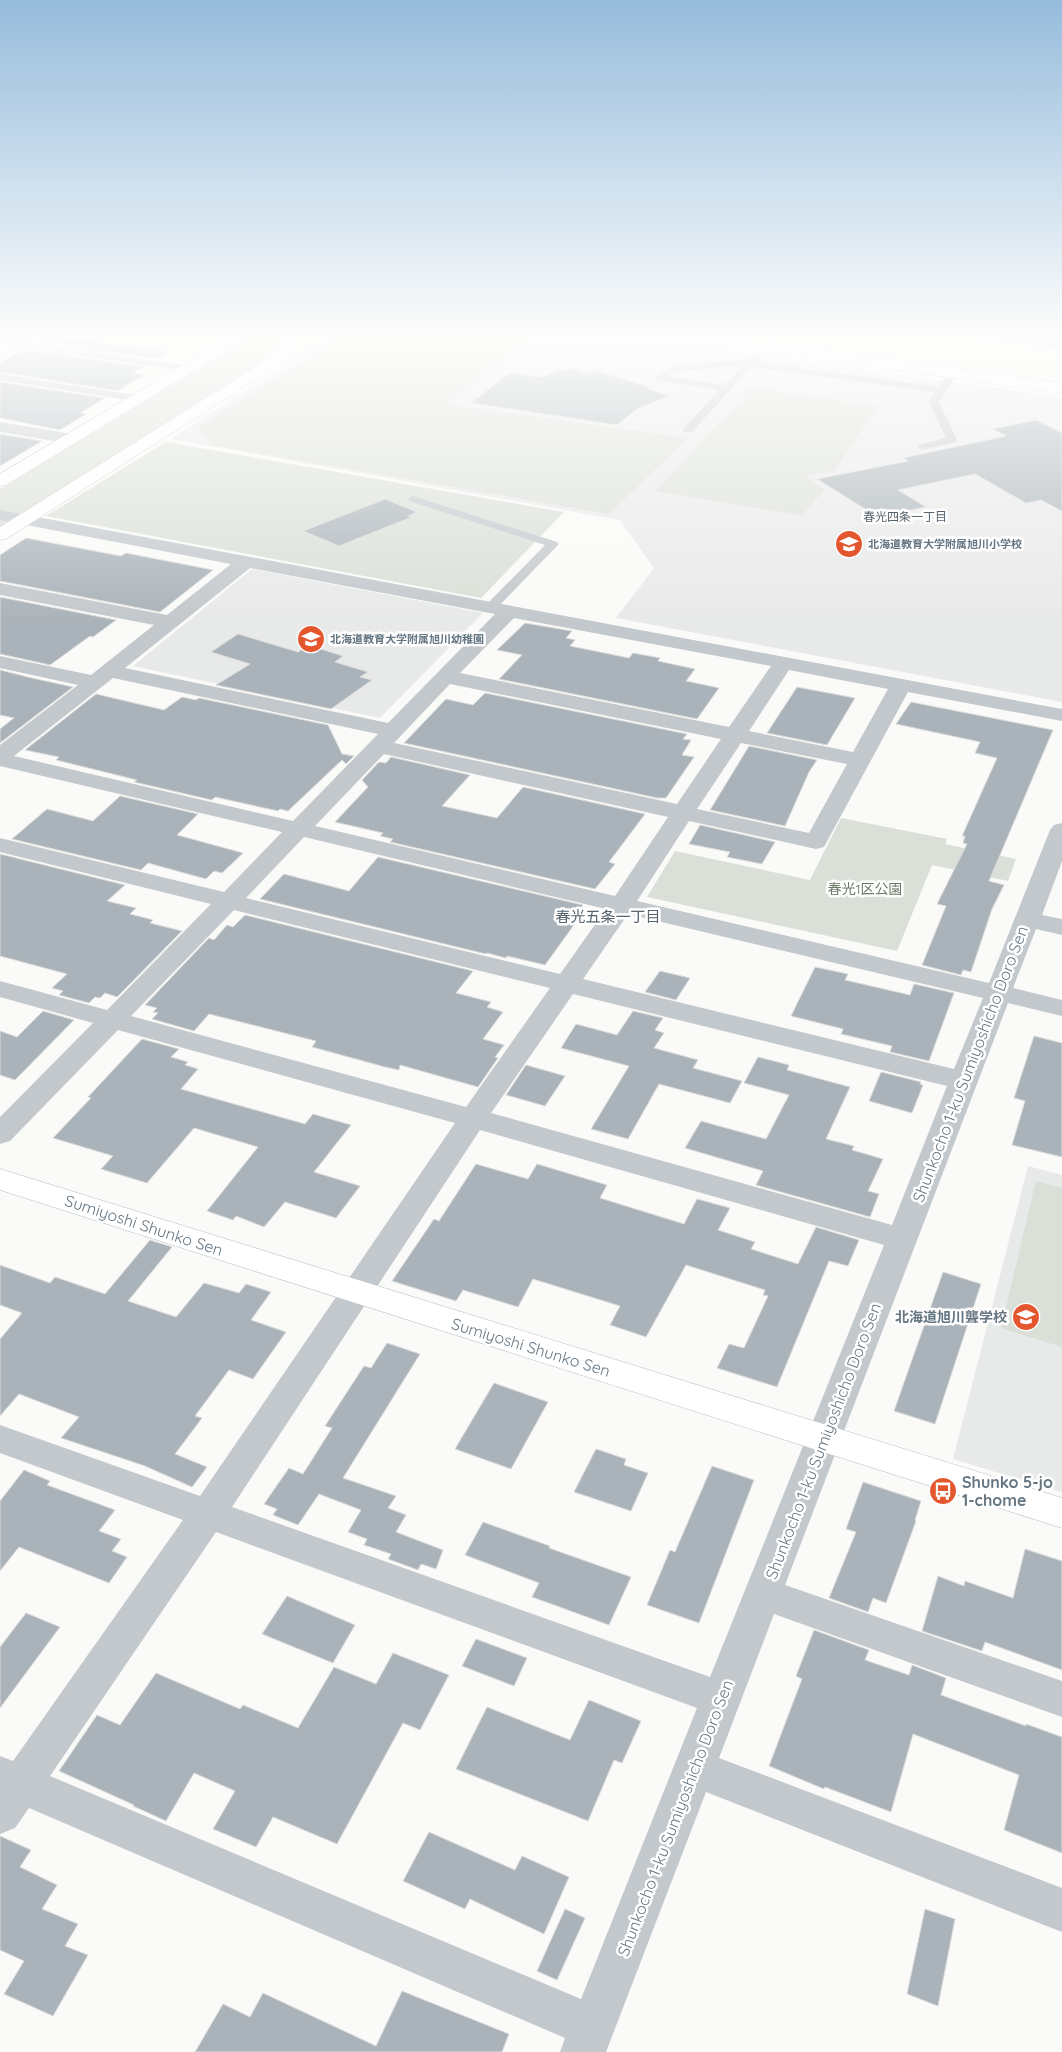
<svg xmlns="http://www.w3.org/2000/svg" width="1062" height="2052" font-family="Quicksand,'Noto Sans JP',sans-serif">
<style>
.built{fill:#e8e9e9}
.green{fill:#dadfd7}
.building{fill:#aab3b9;stroke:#dcdcda}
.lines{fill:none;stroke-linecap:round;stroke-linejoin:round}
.secondary-casing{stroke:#b3babf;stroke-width:1}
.primary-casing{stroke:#b5babe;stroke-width:1}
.lane{fill:#c3c8cc;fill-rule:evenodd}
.street{fill:#c3c8cc;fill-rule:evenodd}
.secondary{fill:#fff;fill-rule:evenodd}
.primary{fill:#fff;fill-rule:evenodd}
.labels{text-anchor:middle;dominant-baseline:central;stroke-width:5;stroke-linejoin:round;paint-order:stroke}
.far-poi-label{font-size:11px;font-weight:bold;fill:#657683;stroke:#fff;text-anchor:start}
.far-neighbourhood-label{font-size:12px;fill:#57646e;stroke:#fff}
.park-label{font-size:14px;fill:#687a64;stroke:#fff}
.poi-label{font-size:14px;font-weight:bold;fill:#657683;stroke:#fff;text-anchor:end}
.neighbourhood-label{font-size:15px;fill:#57646e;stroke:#fff}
.near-street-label{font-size:16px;fill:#657683;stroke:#fff}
.near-poi-label{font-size:16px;font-weight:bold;fill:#657683;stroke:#fff;text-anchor:start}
</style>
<rect width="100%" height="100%" fill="#fafaf8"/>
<g class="built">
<path d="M333,334h271l458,63v305l-446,-84 38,-50 -34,-48 -449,-81z"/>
<path d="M252,569l231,44 -103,105 -247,-52z"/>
<path d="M1028,1166l34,9v317l-109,-33z"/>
</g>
<g class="green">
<path d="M272,334l5,4 -2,13 -15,14 -260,163v-39l254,-154z"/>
<path d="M346,334h137l44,7 -82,63 243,34 -79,76 -398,-69 -13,-18z"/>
<path d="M751,388l127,18 -44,65 -29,5 19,14 -22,25 -146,-24z"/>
<path d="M166,442l398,70 -83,86 -435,-82z"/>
<path d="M841,818l106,21 -2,5 71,15 -8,22 -76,-16 -35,86 -250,-54 28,-46 135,29z"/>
<path d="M1036,1181l26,7v159l-61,-19z"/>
</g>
<g class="building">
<path d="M52,335l117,17 -12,7 -118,-17z"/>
<path d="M24,349l120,18 -11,6 11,2 -26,16 -118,-19v-9z"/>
<path d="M573,368l14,5 7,-3 58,18 -3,1 21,7 -33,13 -20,16 -146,-22 38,-30 31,4 21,-7 4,1z"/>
<path d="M0,382l105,16 -25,15 6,1 -26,16 -60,-12z"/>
<path d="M1036,420l26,13v78l-21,-11 -15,3 -51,-29 -77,16 28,17 -48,10 -61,-38 91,-18 -5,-3 103,-22 -13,-7z"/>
<path d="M0,434l42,7 -42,25z"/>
<path d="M385,499l32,13 -9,4 4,1 -73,29 -36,-15z"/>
<path d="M26,538l95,18 5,-3 87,17 -53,42 -160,-31v-26z"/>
<path d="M0,597l116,23 -23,17 -3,-1 -40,29 -50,-11z"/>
<path d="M525,623l47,8 -6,7 9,2 -5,6 59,12 4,-5 27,5 -2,3 37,8 -9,12 33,7 -22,31 -198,-40 23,-24 -25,-5z"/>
<path d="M238,634l60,18 10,-7 35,11 -8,6 33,10 -8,5 12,3 -41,29 -115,-24 34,-21 -39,-12z"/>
<path d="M0,670l32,8 41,9 -73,56v-14l14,-11 -14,-3z"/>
<path d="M797,687l58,11 -28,47 -60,-12z"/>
<path d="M485,693l202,41 -4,5 8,1 -9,15 12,2 -28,41h-9l-253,-55 42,-44 27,6z"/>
<path d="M96,694l68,16 18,-13 14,3 3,-2 129,27 14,29 12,2 -8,8 -4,-4 -54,51 -8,-2 -2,2 -63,-14 -3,3 -78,-18 3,-2 -81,-20 3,-3 -34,-7z"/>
<path d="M911,702l142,28 -64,151 15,4 -12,24 -21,63 -8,-2 -2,5 -39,-10 24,-59 -9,-2 30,-60 -4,-1 2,-7h-3l35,-78 -22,-5 5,-11 -84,-18z"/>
<path d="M749,746l68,14 -8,12 -24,54 -75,-16z"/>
<path d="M391,757l79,18 -28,31 55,12 26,-31 122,27 -36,48 6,2 -20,25 -205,-47 3,-3 -13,-3 3,-3 -48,-11 33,-35 -6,-7 17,-18 7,1z"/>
<path d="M120,796l78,18 -21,21 66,18 -21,20 -8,-2 -8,8 -58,-16 -7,7 -129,-31 35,-30 46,12z"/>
<path d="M700,825l75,17 -13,22 -35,-7 3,-5 -41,-8z"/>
<path d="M0,854l125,31 -18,16 29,7 -6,6 23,6 -3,3 32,8 -65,66 -12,-4 -5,5 -5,-1 -6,6 -30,-8 4,-4 -11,-3 15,-14 -67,-18z"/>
<path d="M378,857l205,48 -4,5 5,1 -39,54 -38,-9 -1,2 -19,-5 -1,1 -226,-55 24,-25 65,17z"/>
<path d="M245,915l228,56 -17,22 35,9 -4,5 16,5 -20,27 21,6 -9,12 3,1 -20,29 -78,-22 -1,5 -14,-3 -73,-20 4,-6 -107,-27 -15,17 -42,-12 6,-6 -5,-1 4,-4 -12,-3 64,-67 5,2 13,-15 6,2z"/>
<path d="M815,967l33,7 -3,6 65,15 4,-11 40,9 -25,68 -39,-9 2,-6 -51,-12 2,-5 -52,-13z"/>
<path d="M660,971l30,7 -14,22 -31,-8z"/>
<path d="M43,1011l31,9 -59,60 -15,-5v-44l17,6z"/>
<path d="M633,1011l30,7 -8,12 9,3 -10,15 44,12 -5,8 49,13 -12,22 -71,-19 -31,55 -37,-10 38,-63 -68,-18 15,-24 41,11z"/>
<path d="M1034,1036l28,7v114l-50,-12 13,-44 -11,-3z"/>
<path d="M142,1039l37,10 -8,8 17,5 -3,3 13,4 -17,20 124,35 8,-10 38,11 -37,47 46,14 -24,32 -51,-16 -21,25 -28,-11 -3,4 -26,-9 51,-64 -64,-19 -47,55 -46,-14 12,-13 -60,-18 38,-40 -3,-1z"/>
<path d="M758,1057l31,8 -2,5 63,17 -24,52 28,7 -2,4 31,9 -15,32 11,3 -9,23 -114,-32 7,-14 -78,-23 16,-27 65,18 23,-44 -45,-12z"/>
<path d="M526,1065l39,11 -20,30 -39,-11z"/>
<path d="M881,1072l40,10 -1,2 3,1 -11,28 -43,-12z"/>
<path d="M476,1164l52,15 9,-15 70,21 -7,13 84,26 13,-25 33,9 -12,22 37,12 -4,7 47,15 18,-37 43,13 -11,26 -19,-5 -52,126 -60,-19 12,-24 15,4 24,-52 -5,-1 2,-5 -79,-25 -40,72 -36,-12 10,-19 -87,-27 -15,28 -55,-17 -7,11 -64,-20 42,-62 5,2z"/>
<path d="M150,1240l22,7 -44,54 48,16 28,-34 35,10 7,-9 25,8 -20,28 35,12 -33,47 -24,-9 -34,46 7,2 -27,36 32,13 -15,20 -47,-21 -84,-28 18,-21 -60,-23 -19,22v-77l22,-26 -22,-8v-40l50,18 5,-6 50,17z"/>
<path d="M943,1272l38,12 -46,140 -41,-13z"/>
<path d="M387,1343l33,11 -77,124 53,18 -8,12 18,7 -10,17 47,18 -7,19 -15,-5 -3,6 -30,-11 3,-5 -27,-9 3,-6 -19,-7 13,-22 -42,-16 -21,31 -25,-10 4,-6 -13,-5 25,-36 14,6 29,-46 -7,-2 39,-60 7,2z"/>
<path d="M494,1383l54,19 -37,67 -56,-20z"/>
<path d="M596,1449l30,10 -2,6 24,8 -17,38 -57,-19z"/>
<path d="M712,1466l42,14 -55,143 -52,-18 23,-55 5,2z"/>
<path d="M24,1470l26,11 -3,4 68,25 -16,21 22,8 -9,12 15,6 -18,26 -90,-36 -19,24v-70z"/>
<path d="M863,1482l58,19 -6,19 1,1 -30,82 -13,-5 -5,14 -39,-14 27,-66 -10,-3z"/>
<path d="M483,1522l67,24 -1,2 82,29 -22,48 -77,-28 7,-14 -74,-28z"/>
<path d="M1025,1549l37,12v109l-77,-28 -3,9 -60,-20 16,-55 26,10 1,-5 48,17z"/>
<path d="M287,1596l68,29 -22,38 -71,-29z"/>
<path d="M26,1613l34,14 -60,81v-61z"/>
<path d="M814,1630l55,20 -4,10 44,15 3,-10 34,13 -5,17 85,31v-2l36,13v116l-58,-23 15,-55 -106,-41 -22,78 -66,-25 -1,2 -55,-23 33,-87 -6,-3z"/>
<path d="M476,1639l51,19 -13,28 -52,-20z"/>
<path d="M393,1653l56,22 -29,55 -17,-7 -66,121 -64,-27 -17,30 -43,-18 22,-38 -41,-18 -28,48 -33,-15 1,-1 -75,-34 38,-56 23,10 36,-52 84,36 3,-4 55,23 36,-61 42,17z"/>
<path d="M589,1700l52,21 -19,42 -8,-3 -26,61 -132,-52 31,-62 83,33z"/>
<path d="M429,1832l86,38 7,-14 47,21 -25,57 -74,-35 -5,10 -62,-28z"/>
<path d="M0,1836l31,14 -11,17 37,18 -15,24 36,15 -13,22 23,9 -35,61 -49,-22 20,-33 -24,-11z"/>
<path d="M565,1909l20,9 -28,62 -20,-9z"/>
<path d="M925,1909l30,10 -17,87 -31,-12z"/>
<path d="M402,1991l107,43 -7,18h-307l28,-48 27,13 13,-24 113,53z"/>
</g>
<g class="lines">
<g class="secondary-casing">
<g id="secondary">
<path d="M236,334h18l-248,151 -6,1v-12z"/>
<path d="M278,334h14l3,11 -17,20 -272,174 -6,1v-13l268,-168 13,-15z"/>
<path d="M0,1169l1062,329v30l-1062,-338z"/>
</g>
</g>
<g class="primary-casing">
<path id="primary" d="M657,334h43l362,49v10l-398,-55z"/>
</g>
<g class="lane">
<path d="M201,334h26l15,3 2,2 -5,3z"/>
<path d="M966,334h29l67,9v6l-92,-12z"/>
<path d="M0,338l191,28 5,3 -5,3 -191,-28z"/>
<path d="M755,354l5,3 -4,5 183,25 11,-16h6l2,2 -19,29 18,38 -1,2 -34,8 -5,-3 1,-2 28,-7 -17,-36 6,-10 -184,-25 -59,65h-8l-1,-2 1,-2 35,-38 -60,-9 -5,-3 2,-2 17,-10 75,-7zM743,365l-19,20 -56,-9 7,-4z"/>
<path d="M0,374l140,22 5,3 -5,3 -140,-22z"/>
<path d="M413,496l144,46 2,2 -65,67h-8l-2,-3 2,-3 59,-60 -136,-44 -2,-2z"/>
</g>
<g class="street">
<path d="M0,422l72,12 6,2 2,3 -2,3 -6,2 -72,-12z"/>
<path d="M0,510l1062,199v12l-154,-29 -84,155 -8,2 -127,-28 -52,80 352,82 61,-153 4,-5 8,-2v38l-20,54 20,4v16l-26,-6 -23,59 49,12v16l-54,-13 -223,582 277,96v36l-288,-103 -55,144 343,130v44l-356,-140 -100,260h-46l5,-14 -536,-230 -14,20 -15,6v-78l13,5 170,-241 -183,-67v-28l200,71 255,-373 -337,-93 -108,111 -10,3v-27l93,-94 -93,-26v-16l107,29 104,-106 -211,-52v-14l224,54 58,-60 -282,-66v-21l78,-60 -78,-17v-12l91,19 63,-50 -154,-30v-12l167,32 64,-51 -231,-44zM250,568l245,46 -107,109 -263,-55zM514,618l257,48 -42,61 -269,-54zM789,670l99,19 -35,63 -104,-21zM113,678l265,56 -85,87 -279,-65zM450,684l271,55 -44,65 -283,-61zM741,743l106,21 -38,69 -112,-24zM384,754l284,63 -53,79 -300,-70zM304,837l302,72 -46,65 -314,-76zM234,910l316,78 -84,119 -335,-91zM628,914l355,84 -29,71 -371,-90zM573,994l374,92 -55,139 -401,-112zM480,1130l404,115 -174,432 -478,-170zM216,1532l481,176 -116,291 -531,-223z"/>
</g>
<use href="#secondary" class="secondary"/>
<use href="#primary" class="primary"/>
</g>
<linearGradient id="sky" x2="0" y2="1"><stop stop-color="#96bcdc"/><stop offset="0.54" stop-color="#fdfdfc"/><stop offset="1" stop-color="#fdfdfc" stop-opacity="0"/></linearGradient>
<rect width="1062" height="622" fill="url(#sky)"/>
<defs>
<g id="school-disc" transform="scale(1.4375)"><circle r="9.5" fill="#e4572e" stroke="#fff"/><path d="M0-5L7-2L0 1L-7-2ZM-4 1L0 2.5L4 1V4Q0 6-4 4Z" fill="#fff"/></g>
<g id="bus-disc" transform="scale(1.4375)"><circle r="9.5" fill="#e4572e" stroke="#fff"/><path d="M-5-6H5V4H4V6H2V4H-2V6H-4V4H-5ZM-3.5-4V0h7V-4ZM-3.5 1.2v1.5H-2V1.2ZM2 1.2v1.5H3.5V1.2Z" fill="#fff"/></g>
</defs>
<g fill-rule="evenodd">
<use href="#school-disc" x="849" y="544"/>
<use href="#school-disc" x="311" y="639"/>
<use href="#school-disc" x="1026" y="1317"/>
<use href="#bus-disc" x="943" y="1491"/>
</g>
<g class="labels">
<g class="far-poi-label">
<text x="868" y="544">北海道教育大学附属旭川小学校</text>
<text x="330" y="639">北海道教育大学附属旭川幼稚園</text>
</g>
<g class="far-neighbourhood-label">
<text x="905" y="516">春光四条一丁目</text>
</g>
<g class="park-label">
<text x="865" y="889">春光1区公園</text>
</g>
<g class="poi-label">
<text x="1007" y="1317">北海道旭川聾学校</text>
</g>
<g class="neighbourhood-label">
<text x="608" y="916">春光五条一丁目</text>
</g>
<g class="near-street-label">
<text transform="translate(970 1064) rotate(-69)">Shunkocho 1-ku Sumiyoshicho Doro Sen</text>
<text transform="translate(144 1225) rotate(18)">Sumiyoshi Shunko Sen</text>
<text transform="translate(531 1347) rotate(17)">Sumiyoshi Shunko Sen</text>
<text transform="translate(823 1441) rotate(-69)">Shunkocho 1-ku Sumiyoshicho Doro Sen</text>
<text transform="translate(675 1818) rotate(-69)">Shunkocho 1-ku Sumiyoshicho Doro Sen</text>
</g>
<g class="near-poi-label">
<text x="962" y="1482">Shunko 5-jo<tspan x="962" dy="18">1-chome</tspan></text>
</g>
</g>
</svg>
